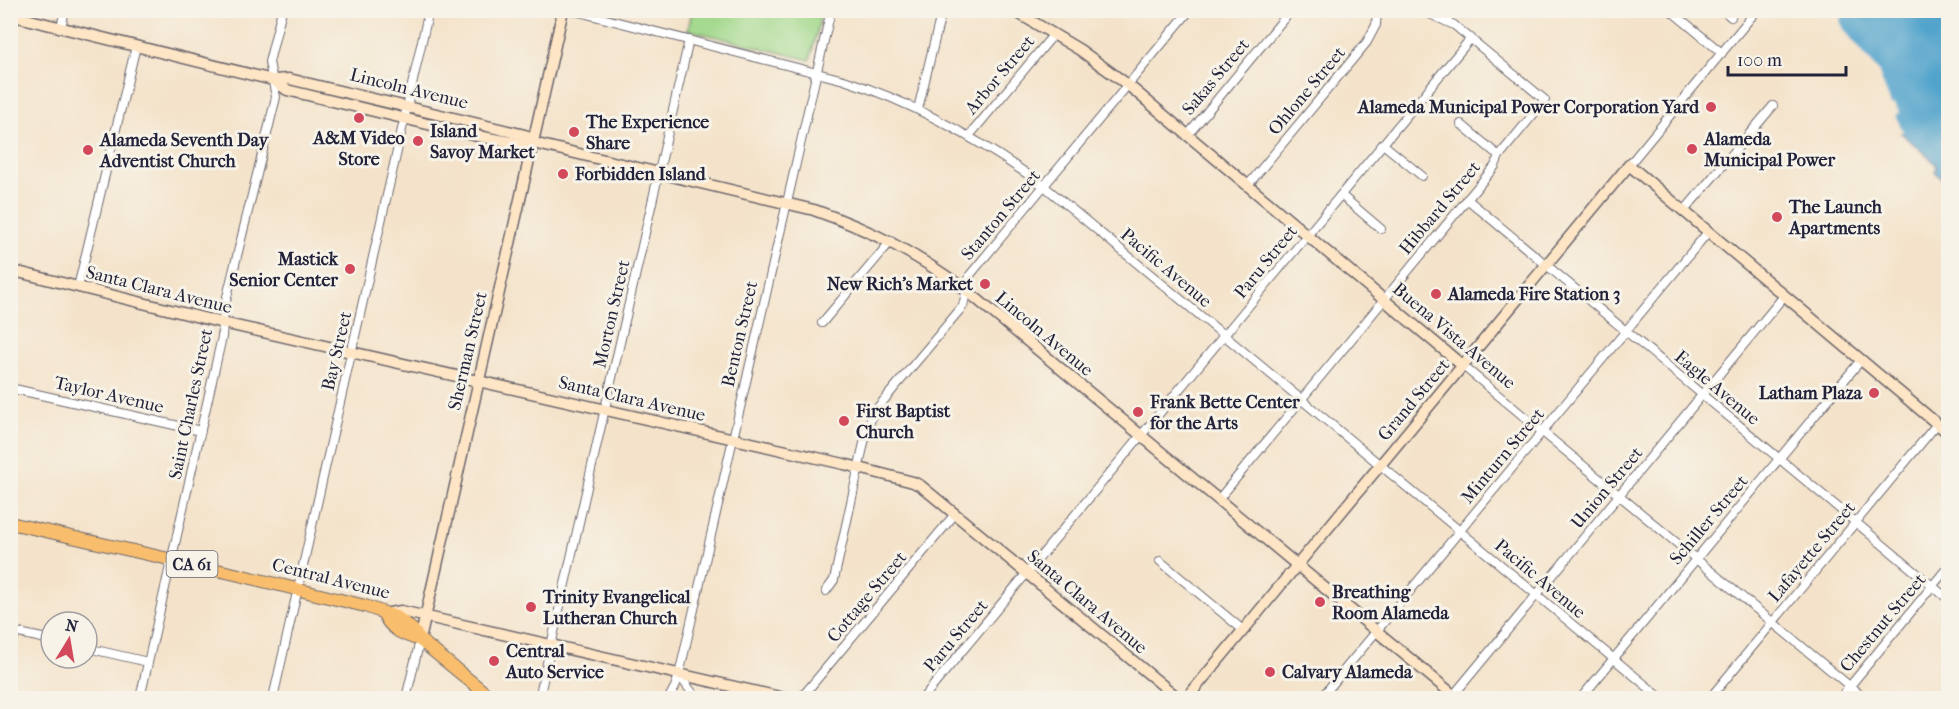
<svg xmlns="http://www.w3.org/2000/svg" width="1959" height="709" font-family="'IM FELL French Canon',serif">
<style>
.green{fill:#a0d88a;stroke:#617d62;stroke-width:1.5}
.water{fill:#51a3cc;stroke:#3a6284;stroke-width:1.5}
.pier{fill:#f4e3ca}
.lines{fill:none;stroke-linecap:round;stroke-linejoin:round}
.street-casing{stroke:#6c666d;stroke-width:10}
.secondary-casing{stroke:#6c666d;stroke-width:13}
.primary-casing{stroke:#6c666d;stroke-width:14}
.street{stroke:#fff;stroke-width:8}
.secondary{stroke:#fde5c5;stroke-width:10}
.primary{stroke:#f9be6d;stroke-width:12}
.poi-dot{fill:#d1495b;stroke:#f7f3e8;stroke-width:2}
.labels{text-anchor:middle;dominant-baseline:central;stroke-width:6;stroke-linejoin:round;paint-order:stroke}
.shield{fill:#f7f3e8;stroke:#62616f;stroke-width:1.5}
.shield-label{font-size:16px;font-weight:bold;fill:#22223b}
.street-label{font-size:18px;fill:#22223b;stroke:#f7f3e8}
.poi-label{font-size:18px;font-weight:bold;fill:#22223b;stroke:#f7f3e8;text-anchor:start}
</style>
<rect width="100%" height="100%" fill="#f7f3e8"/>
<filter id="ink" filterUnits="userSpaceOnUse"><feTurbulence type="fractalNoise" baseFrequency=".0167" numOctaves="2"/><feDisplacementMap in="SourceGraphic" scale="12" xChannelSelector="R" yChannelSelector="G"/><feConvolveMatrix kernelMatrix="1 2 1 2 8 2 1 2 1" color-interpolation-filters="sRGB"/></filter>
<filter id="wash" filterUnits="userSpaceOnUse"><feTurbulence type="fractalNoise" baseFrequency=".008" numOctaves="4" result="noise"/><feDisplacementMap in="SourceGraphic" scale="24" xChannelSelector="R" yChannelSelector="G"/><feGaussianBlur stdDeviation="1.35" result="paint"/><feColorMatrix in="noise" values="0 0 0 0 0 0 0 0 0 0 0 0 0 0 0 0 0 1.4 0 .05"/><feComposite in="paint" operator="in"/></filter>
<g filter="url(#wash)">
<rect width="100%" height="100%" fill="#f4e3ca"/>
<path class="green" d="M692,11v-1l130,1 -12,49 -122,-30z"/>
<path class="water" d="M1839,11h109v168l-2,3 -11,-10 2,-5 -2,-4 -35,-31 -3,2 -16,-44 -44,-67z"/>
<path class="pier" d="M1836,10l7,1 -3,10 5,10 33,40 13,34 4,-1 4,9 -4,2 8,16 -8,5 -17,-45 -43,-66 -3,-9z"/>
</g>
<g filter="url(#ink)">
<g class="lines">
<g class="street-casing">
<g id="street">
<path d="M571,10l273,70c73,24 138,61 200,106l617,512"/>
<path d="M1670,10l52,43"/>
<path d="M1723,10l8,7"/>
<path d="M61,27l4,-17"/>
<path d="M918,109l24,-99"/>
<path d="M1461,124l38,32"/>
<path d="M969,136l85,-102"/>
<path d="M1187,136l104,-126"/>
<path d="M1383,144l39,32"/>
<path d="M1629,165l128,-155"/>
<path d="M1248,185l119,-143 9,-17 1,-15"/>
<path d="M1341,195l40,34"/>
<path d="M1467,199l481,400"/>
<path d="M1684,211l89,-105"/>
<path d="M78,287l58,-241"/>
<path d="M822,323l69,-82"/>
<path d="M1463,366l401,332"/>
<path d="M10,388l191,43"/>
<path d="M1218,500l277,-334 4,-10 46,-56 -91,-75 -33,-15"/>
<path d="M1160,561l83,69"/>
<path d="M826,591l8,-11 33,-151 7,-17 89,-106 7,-31 220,-265"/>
<path d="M10,631l41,9"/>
<path d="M87,648l61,14"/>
<path d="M679,675l17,23"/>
<path d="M1452,697l332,-401"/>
<path d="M140,698l82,-361 2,-28 52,-212 -7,-35 13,-52"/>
<path d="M273,698l156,-688"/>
<path d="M406,698l14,-58"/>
<path d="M539,698l150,-658"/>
<path d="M669,698l6,-11 4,-12 152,-665"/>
<path d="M729,698l9,-10"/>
<path d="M801,698l154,-184"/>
<path d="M923,698l548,-660"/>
<path d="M1321,698l387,-466"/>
<path d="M1581,698l280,-338"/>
<path d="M1710,698l227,-274"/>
<path d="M1840,698l108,-131"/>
</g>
</g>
<g class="secondary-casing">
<g id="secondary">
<path d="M1013,10l67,40 48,35 335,281"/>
<path d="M10,15l263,65 16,-1 236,56 8,8"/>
<path d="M273,80l14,10 190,46 46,8 10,-1 281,67c60,21 102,44 152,80l491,408"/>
<path d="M10,270l213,53 621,141 69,18 8,4 257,212"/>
<path d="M384,614l17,-3 383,87"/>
<path d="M420,640l143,-630"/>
<path d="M1187,698l442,-533 319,268"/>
</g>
</g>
<g class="primary-casing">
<g id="primary">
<path d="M10,523l225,51 130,32 33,12 15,12 7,10 71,58"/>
<path d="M384,614c6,16 20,21 36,26"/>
</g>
</g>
<use href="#street" class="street"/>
<use href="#secondary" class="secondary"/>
<use href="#primary" class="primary"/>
</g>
</g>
<g class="poi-dot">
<circle cx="1711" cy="107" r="6"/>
<circle cx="359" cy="118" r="6"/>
<circle cx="574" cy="132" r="6"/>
<circle cx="418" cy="141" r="6"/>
<circle cx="1692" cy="149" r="6"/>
<circle cx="88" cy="150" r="6"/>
<circle cx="563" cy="174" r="6"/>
<circle cx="1777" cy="217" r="6"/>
<circle cx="350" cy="269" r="6"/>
<circle cx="985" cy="284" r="6"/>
<circle cx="1436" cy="294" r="6"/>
<circle cx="1874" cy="393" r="6"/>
<circle cx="1138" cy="412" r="6"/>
<circle cx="844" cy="421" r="6"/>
<circle cx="1320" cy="602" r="6"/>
<circle cx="531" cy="607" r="6"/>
<circle cx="494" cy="661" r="6"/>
<circle cx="1270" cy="672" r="6"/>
</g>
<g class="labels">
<rect class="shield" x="166.5" y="551" width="51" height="26" rx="4.5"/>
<g class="shield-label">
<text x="192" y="564">CA 61</text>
</g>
<g class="street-label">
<text transform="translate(1000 75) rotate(-50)">Arbor Street</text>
<text transform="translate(1216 77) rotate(-50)">Sakas Street</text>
<text transform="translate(409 89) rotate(14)">Lincoln Avenue</text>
<text transform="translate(1307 91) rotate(-50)">Ohlone Street</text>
<text transform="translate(1440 208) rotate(-50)">Hibbard Street</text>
<text transform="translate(1001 215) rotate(-50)">Stanton Street</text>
<text transform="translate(1266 262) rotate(-51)">Paru Street</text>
<text transform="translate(1166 268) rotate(40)">Pacific Avenue</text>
<text transform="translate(159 290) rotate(14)">Santa Clara Avenue</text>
<text transform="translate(612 314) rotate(-77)">Morton Street</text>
<text transform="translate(740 334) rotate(-77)">Benton Street</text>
<text transform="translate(1044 334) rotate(40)">Lincoln Avenue</text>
<text transform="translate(1454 336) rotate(40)">Buena Vista Avenue</text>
<text transform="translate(337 351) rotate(-77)">Bay Street</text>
<text transform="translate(468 351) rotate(-77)">Sherman Street</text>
<text transform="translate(1717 388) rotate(40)">Eagle Avenue</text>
<text transform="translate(109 395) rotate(13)">Taylor Avenue</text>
<text transform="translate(632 399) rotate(13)">Santa Clara Avenue</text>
<text transform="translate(1414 400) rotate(-50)">Grand Street</text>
<text transform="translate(191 404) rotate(-78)">Saint Charles Street</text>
<text transform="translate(1503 456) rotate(-50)">Minturn Street</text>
<text transform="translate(1607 488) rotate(-50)">Union Street</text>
<text transform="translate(1709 520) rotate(-50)">Schiller Street</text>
<text transform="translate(1812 552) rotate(-50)">Lafayette Street</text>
<text transform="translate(331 579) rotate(14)">Central Avenue</text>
<text transform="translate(1540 579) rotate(40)">Pacific Avenue</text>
<text transform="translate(867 597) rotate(-50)">Cottage Street</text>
<text transform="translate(1087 602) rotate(40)">Santa Clara Avenue</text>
<text transform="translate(1883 623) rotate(-50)">Chestnut Street</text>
<text transform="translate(956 636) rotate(-50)">Paru Street</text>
</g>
<g class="poi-label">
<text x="1699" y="107" text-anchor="end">Alameda Municipal Power Corporation Yard</text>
<text x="586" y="122">The Experience<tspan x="586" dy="21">Share</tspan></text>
<text x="430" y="131">Island<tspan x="430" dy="21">Savoy Market</tspan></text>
<text x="359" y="138" text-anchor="middle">A&amp;M Video<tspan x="359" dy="21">Store</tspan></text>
<text x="1704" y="139">Alameda<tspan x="1704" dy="21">Municipal Power</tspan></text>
<text x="100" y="140">Alameda Seventh Day<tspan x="100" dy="21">Adventist Church</tspan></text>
<text x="575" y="174">Forbidden Island</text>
<text x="1789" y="207">The Launch<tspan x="1789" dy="21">Apartments</tspan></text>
<text x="338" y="259" text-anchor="end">Mastick<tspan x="338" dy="21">Senior Center</tspan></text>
<text x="973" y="284" text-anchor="end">New Rich's Market</text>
<text x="1448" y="294">Alameda Fire Station 3</text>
<text x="1862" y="393" text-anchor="end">Latham Plaza</text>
<text x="1150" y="402">Frank Bette Center<tspan x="1150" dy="21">for the Arts</tspan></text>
<text x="856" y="411">First Baptist<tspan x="856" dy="21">Church</tspan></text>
<text x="1332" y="592">Breathing<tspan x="1332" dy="21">Room Alameda</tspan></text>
<text x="543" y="597">Trinity Evangelical<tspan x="543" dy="21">Lutheran Church</tspan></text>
<text x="506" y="651">Central<tspan x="506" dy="21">Auto Service</tspan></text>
<text x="1282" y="672">Calvary Alameda</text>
</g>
</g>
<rect width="1959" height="709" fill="none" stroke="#f7f3e8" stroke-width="36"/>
<g transform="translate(69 640) rotate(11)"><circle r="28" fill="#f7f3e8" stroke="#a29fa3" stroke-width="1.5"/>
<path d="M0-4.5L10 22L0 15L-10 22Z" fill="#d1495b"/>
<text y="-9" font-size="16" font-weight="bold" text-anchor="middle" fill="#22223b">N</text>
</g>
<path d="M1728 66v9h118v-9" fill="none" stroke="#22223b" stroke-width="3"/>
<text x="1737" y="66" font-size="18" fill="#22223b" stroke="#f7f3e8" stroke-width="4.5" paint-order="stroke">100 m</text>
</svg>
